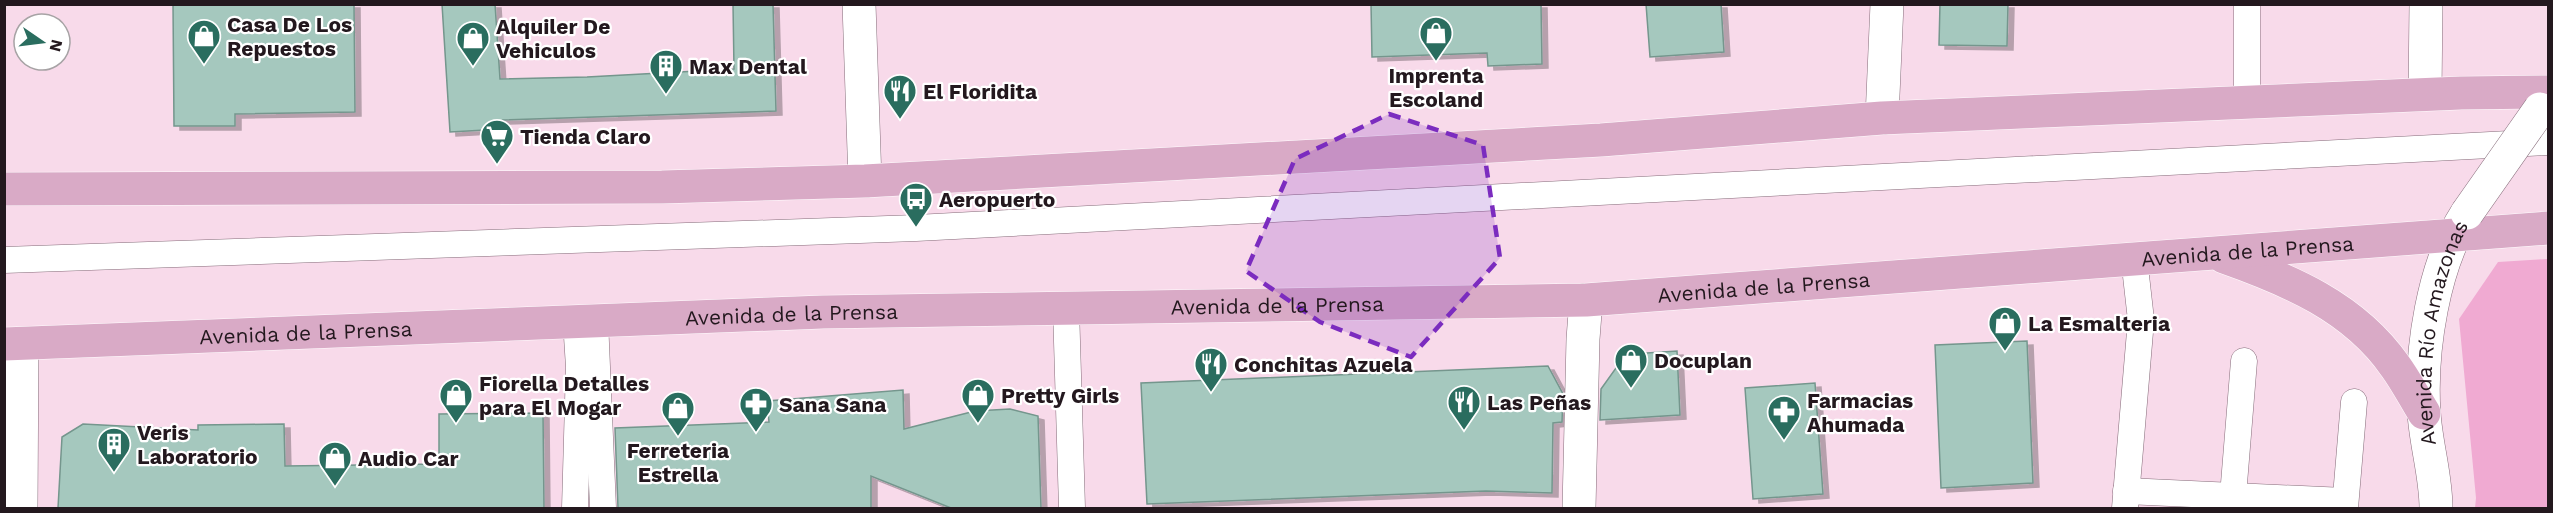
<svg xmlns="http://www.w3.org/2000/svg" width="2553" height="513" font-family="'Work Sans',sans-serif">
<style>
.green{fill:#f0aad2}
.building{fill:#a5c8be;stroke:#74968d;stroke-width:1.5;filter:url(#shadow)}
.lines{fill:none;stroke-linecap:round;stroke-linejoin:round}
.lane-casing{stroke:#866c7a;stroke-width:27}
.street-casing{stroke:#866c7a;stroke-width:34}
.secondary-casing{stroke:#866c7a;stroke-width:34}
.primary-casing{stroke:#fff;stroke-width:34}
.lane{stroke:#fff;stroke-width:26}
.street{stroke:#fff;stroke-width:33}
.secondary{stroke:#fff;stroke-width:33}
.primary{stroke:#d9aac6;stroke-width:33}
.secondary-bridge-casing{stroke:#866c7a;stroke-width:34;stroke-linecap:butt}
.secondary-bridge{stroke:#fff;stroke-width:33}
.marked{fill:#7b2cbf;fill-opacity:0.2;stroke:#7b2cbf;stroke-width:4.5;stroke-dasharray:12 8;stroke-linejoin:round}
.labels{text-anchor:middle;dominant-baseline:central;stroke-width:4.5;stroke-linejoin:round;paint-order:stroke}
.poi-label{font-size:21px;font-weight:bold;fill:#23181e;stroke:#fff;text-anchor:start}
.street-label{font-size:21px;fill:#23181e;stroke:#fff}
</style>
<defs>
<filter id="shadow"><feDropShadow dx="6" dy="4" stdDeviation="0" flood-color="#0004"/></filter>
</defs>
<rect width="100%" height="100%" fill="#f8daea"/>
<path class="green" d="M2548,259v249h-73l1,-10 -17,-179 39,-57z"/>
<g class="building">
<path d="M173,4h181l1,108 -120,2v12h-61z"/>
<path d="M442,4h53l5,75 87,-2 147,-8 -1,-65h40l3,107 -273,9v9l-53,3z"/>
<path d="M1371,4h170l1,60 -54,2 -1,-13 -115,4z"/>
<path d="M1646,4h75l3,48 -74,5z"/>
<path d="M1940,4h68l-1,42 -68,-1z"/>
<path d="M2027,341l6,142 -92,5 -6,-143z"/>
<path d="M1677,351l3,64 -80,5 1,-31 20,-28 10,-7z"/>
<path d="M1548,366l15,28 -1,28 -9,1 -1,70 -66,-2 -339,13 -6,-121z"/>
<path d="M1815,383l8,111 -70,5 -8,-111z"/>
<path d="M903,390l1,39 71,-18 35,-2 28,7 3,92h-90l-80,-32v32h-253l-3,-80 154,-6 -2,-21z"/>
<path d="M543,413l1,95h-486l4,-71 21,-13 115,6v-5l86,-1 1,42 154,-2v-50z"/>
</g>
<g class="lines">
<g class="lane-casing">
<g id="lane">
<path d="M2247,4v98"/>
<path d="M4,260l912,-32 1632,-86"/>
<path d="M1066,308l6,200"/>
<path d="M595,320l8,188"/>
<path d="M2126,491l219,10"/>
<path d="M575,508l4,-141 -3,-46"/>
<path d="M2125,508l16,-188 -7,-62"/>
<path d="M2232,508l12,-147"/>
<path d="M2345,508l9,-106"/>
</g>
</g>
<g class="street-casing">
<g id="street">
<path d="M859,4l6,177"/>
<path d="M2425,94l1,-90"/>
<path d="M1882,118l5,-114"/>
<path d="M21,508l1,-164"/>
<path d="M1579,508l4,-169 3,-39"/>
</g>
</g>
<g class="secondary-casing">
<g id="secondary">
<path id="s1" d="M2436,508c0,-32 -10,-63 -12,-95 -4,-62 9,-148 43,-200"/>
</g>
</g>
<g class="primary-casing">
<g id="primary">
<path d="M4,189l658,-2 203,-6 736,-41 281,-22 579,-25 87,-1"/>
<path d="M2224,257c65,23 130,50 171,109 11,15 19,31 29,47"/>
<path id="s2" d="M4,344l819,-32 763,-12 962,-72"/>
</g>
</g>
<use href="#lane" class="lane"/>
<use href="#street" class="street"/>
<use href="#secondary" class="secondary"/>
<use href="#primary" class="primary"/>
<g class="secondary-bridge-casing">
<path id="secondary-bridge" d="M2467,213l73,-104"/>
</g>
<use href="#secondary-bridge" class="secondary-bridge"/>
</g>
<path class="marked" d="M1389,114l94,31 17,113 -89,99 -91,-35 -74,-51 49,-112z"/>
<defs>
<g id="shop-pin" transform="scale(1.725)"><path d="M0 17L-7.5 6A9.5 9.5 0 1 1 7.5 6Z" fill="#2a6d5f" stroke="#fff"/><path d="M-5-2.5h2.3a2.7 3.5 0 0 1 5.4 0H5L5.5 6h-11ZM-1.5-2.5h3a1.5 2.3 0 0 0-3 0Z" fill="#fff"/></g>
<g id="building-pin" transform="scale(1.725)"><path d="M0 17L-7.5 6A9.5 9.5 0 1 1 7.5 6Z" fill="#2a6d5f" stroke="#fff"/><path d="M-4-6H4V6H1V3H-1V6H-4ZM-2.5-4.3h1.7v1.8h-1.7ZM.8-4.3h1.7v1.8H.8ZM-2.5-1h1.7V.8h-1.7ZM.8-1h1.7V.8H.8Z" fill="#fff"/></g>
<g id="restaurant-pin" transform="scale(1.725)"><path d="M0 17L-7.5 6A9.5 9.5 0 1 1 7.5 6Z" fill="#2a6d5f" stroke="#fff"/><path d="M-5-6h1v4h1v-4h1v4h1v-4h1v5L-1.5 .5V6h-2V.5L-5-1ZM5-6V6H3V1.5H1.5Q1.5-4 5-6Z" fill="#fff"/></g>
<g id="supermarket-pin" transform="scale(1.725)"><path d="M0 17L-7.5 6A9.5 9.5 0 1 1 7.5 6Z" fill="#2a6d5f" stroke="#fff"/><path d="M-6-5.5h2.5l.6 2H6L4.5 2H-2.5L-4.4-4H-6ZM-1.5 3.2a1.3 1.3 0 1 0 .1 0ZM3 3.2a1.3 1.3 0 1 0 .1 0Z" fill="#fff"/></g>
<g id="bus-pin" transform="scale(1.725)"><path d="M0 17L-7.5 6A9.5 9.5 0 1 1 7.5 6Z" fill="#2a6d5f" stroke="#fff"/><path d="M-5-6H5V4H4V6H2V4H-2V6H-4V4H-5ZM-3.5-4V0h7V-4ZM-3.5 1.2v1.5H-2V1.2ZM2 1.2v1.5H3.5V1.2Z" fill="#fff"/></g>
<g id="pharmacy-pin" transform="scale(1.725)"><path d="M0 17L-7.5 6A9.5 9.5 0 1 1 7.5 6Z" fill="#2a6d5f" stroke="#fff"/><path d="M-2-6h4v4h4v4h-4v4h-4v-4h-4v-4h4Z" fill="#fff"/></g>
</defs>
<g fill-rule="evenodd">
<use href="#shop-pin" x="1436" y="33"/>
<use href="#shop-pin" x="204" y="36"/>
<use href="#shop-pin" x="473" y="38"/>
<use href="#building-pin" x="666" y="66"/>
<use href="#restaurant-pin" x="900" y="91"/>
<use href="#supermarket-pin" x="497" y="136"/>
<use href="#bus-pin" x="916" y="199"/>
<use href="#shop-pin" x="2005" y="323"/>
<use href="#shop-pin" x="1631" y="360"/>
<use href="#restaurant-pin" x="1211" y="364"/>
<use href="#shop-pin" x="456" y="395"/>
<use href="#shop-pin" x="978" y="395"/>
<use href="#restaurant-pin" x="1464" y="402"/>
<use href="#pharmacy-pin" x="756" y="404"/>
<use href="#shop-pin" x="678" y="408"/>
<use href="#pharmacy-pin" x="1784" y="412"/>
<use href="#building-pin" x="114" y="444"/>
<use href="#shop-pin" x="335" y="458"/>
</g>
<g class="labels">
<g class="poi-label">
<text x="227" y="24">Casa De Los<tspan x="227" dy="24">Repuestos</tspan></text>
<text x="496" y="26">Alquiler De<tspan x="496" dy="24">Vehiculos</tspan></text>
<text x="689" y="66">Max Dental</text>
<text x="1436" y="75" text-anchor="middle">Imprenta<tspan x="1436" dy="24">Escoland</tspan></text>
<text x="923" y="91">El Floridita</text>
<text x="520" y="136">Tienda Claro</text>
<text x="939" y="199">Aeropuerto</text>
<text x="2028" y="323">La Esmalteria</text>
<text x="1654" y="360">Docuplan</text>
<text x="1234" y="364">Conchitas Azuela</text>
<text x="479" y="383">Fiorella Detalles<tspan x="479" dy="24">para El Mogar</tspan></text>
<text x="1001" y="395">Pretty Girls</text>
<text x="1807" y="400">Farmacias<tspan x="1807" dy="24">Ahumada</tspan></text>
<text x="1487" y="402">Las Peñas</text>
<text x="779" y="404">Sana Sana</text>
<text x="137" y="432">Veris<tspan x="137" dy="24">Laboratorio</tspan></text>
<text x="678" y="450" text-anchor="middle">Ferreteria<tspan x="678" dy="24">Estrella</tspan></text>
<text x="358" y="458">Audio Car</text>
</g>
<g class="street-label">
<text stroke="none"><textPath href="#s2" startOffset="2246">Avenida de la Prensa</textPath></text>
<text stroke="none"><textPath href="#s2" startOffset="1761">Avenida de la Prensa</textPath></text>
<text stroke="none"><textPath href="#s2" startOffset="1274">Avenida de la Prensa</textPath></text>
<text stroke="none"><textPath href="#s2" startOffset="788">Avenida de la Prensa</textPath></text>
<text stroke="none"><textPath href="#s2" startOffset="302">Avenida de la Prensa</textPath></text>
<text stroke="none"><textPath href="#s1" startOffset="178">Avenida Río Amazonas</textPath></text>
</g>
</g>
<rect width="2553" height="513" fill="none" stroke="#23181e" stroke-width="12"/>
<g transform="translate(42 42) rotate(104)"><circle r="28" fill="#ffffff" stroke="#a7a3a5" stroke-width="1.5"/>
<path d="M0-4.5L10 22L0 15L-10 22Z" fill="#2a6d5f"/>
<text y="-9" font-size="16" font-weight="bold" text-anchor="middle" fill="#23181e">N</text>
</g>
</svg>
